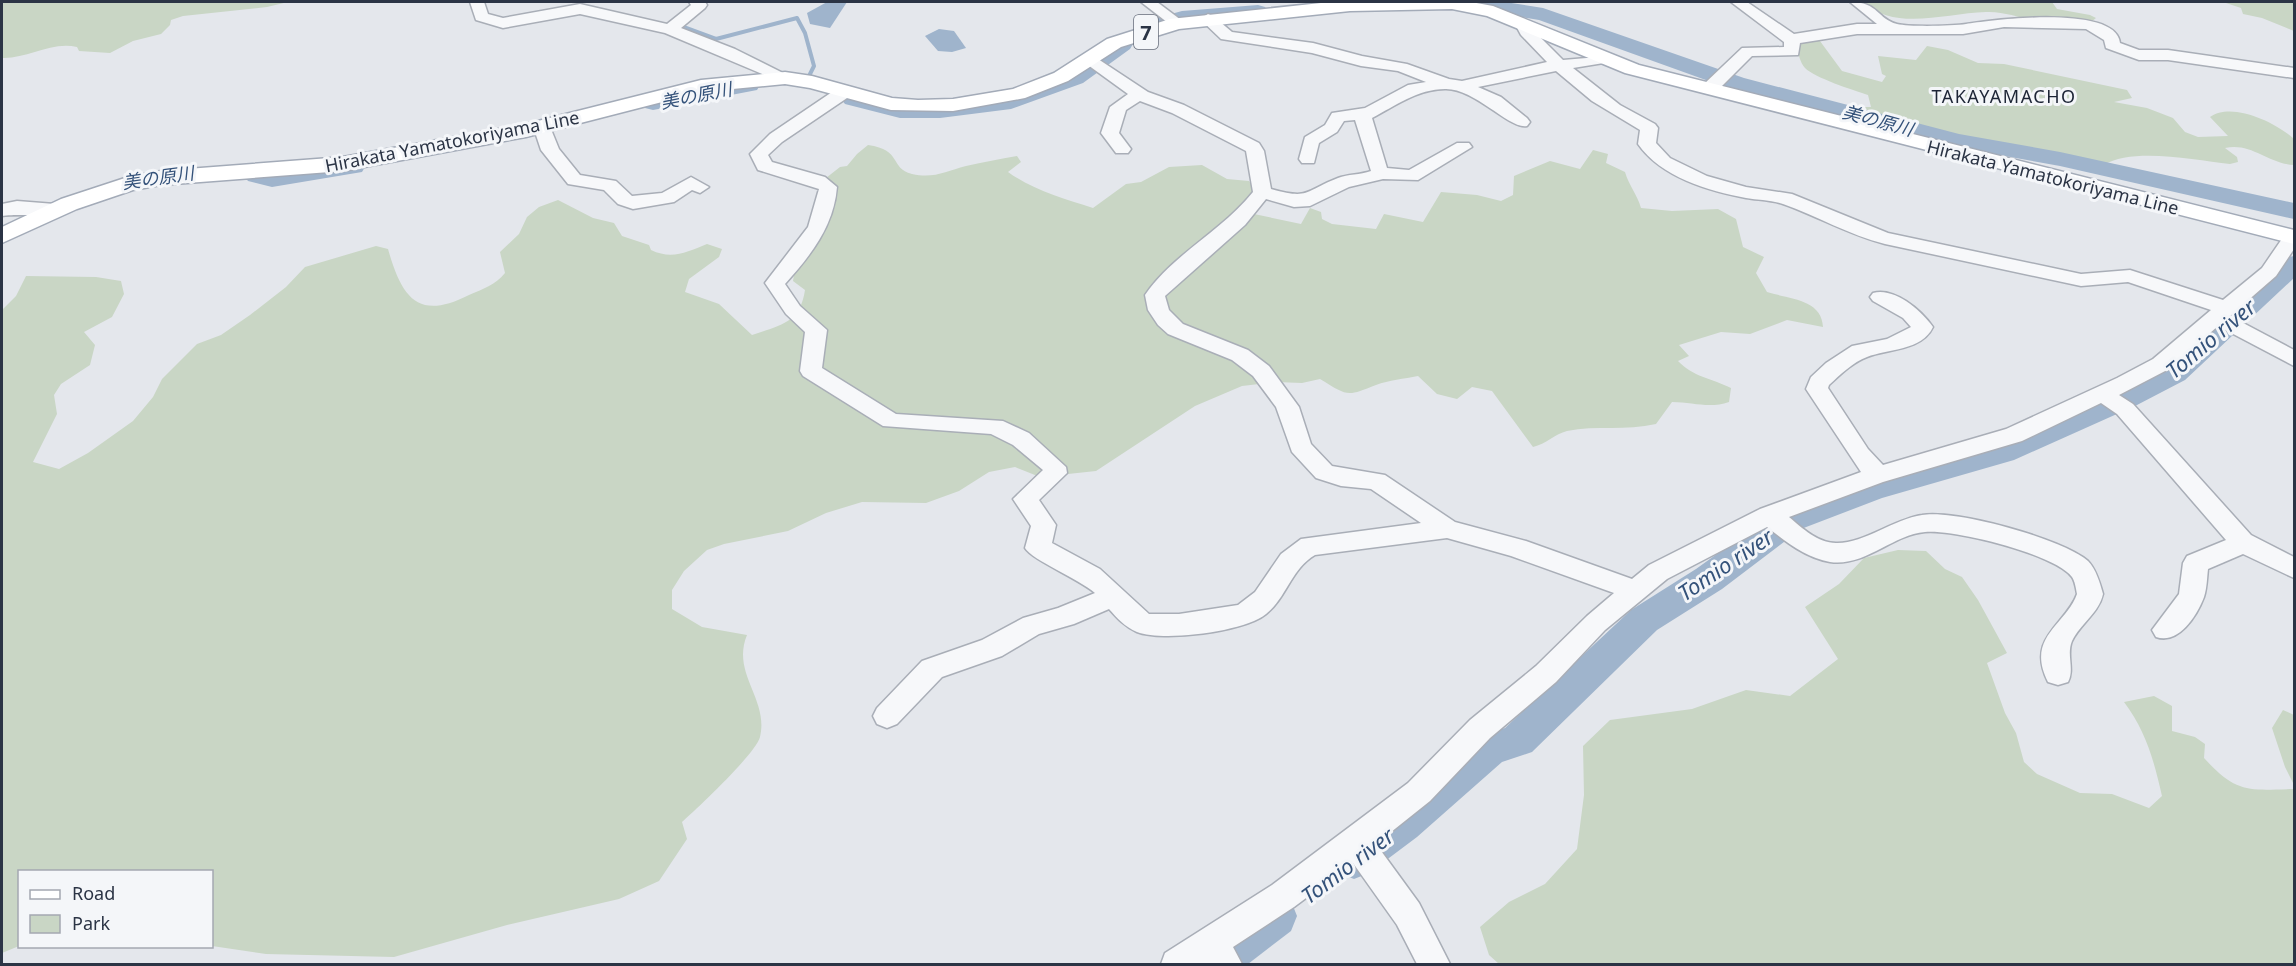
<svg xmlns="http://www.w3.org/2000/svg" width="2296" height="966" font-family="'Noto Sans','Noto Sans JP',sans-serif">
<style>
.green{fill:#c9d6c5}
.water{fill:#9fb4cc}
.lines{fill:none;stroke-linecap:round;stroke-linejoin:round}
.stream{stroke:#9fb4cc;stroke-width:4}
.river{fill:#9fb4cc;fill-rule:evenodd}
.minor-casing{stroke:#a9aeb7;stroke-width:3}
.major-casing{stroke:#a3abb8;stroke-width:3}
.minor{fill:#f7f8fa;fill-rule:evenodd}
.major{fill:#fff;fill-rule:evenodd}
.labels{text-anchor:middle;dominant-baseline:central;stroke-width:6;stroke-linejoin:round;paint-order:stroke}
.far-water-label{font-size:18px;font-style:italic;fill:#34527a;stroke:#f4f6f9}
.far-neighbourhood-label{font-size:18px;letter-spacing:1.5px;fill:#1d2536;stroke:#f4f6f9}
.far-street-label{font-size:18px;fill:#2b3445;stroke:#f4f6f9}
.shield{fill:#f4f6f9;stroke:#676e7b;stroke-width:1.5}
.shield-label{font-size:20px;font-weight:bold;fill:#2b3445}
.water-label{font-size:22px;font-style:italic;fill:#34527a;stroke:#f4f6f9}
</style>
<rect width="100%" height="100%" fill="#e4e7ec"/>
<g class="green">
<path d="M2,2h286l-21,5 -84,9 -12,4 -1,5 -9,9 -28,7 -23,12 -31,-2 -2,-4c-26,-6 -50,12 -75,11z"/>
<path d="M1862,2h190l5,7 33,6 6,3 -5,4c-18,-1 -37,0 -55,-2 -17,-2 -33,-9 -50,-8 -41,1 -90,20 -124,-10z"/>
<path d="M2223,2h71v29l-32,-13 -19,-4 -2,-6z"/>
<path d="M1817,37l25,34 40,11 4,-6 -4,-2 -4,-18 38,4 11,-14 21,4 30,13 26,1 123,26 5,8 -18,4 33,6 26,10 12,14 13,5 30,-1 -18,-19c22,-16 67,6 84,22v26c-25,-1 -43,-23 -69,-17l12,9 1,5 -8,2c-36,-4 -96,-17 -127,1l-161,-29 -86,-24 3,-5h12l-3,-12c-15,-5 -53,-17 -63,-27 -5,-5 -7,-16 -9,-23l2,-3z"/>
<path d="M868,145c35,5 21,23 44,29 22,5 34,-3 54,-8 17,-4 34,-7 51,-10l4,6 -13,10c25,18 56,27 85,36l33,-24 15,-2 28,-15 33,-2 25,14 22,2 6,10 -10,17 9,6 47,10 9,-16 11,4 1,7 10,5 44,5 8,-15 39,8 18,-30 36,3 24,6 12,-6 1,-19 36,-15 30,8 13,-19 15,4 -2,9 19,9c4,14 12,22 16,36l31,3 46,-2 18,10 7,28 21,10 -8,16 11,19c22,7 55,7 56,35l-36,-7 -37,14 -29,-2 -42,13 10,11 -11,5c15,16 33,17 53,27l-2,14c-20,7 -36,0 -57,0l-16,22c-30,7 -60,1 -89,7 -12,3 -21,13 -34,16l-41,-56 -20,-4 -15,12 -20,-5 -19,-18c-14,3 -29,4 -42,9 -30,12 -28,11 -56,-6l-18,4 -26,-1 -34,4 -47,20 -99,65 -56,6 -25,-10 -26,5 -30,19 -33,12 -64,-1 -36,11 -38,18 -64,13 -17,6 -23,21 -12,19v19l30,18 45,8c-16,39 22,64 13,102 -4,16 -62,71 -78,85l5,17 -28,42 -40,18 -112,26 -113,32 -128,-3 -54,-8v-74h-192l-1,74 -17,7v-643l14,-14 10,-20 70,1 25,4 3,13 -12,23 -28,15 11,13 -5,20 -29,19 -7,11 3,19 -24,48 26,7 29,-16 45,-32 20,-24 9,-18 35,-35 24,-9 29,-20 36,-28 19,-20 71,-21 12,3c14,49 30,72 81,46 14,-6 26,-10 36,-22l-5,-21 19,-18 8,-17 12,-10 19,-7 35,18 21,5 8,13 27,9 2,5c21,10 36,2 56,-6l15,5 -3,8 -30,22 -4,13 34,12 33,31c29,-10 48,-12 53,-45l-12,-9 2,-13 31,-90 14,-11 7,-1 10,-12z"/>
<path d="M1898,550l28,1 19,18 17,8 16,23 29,53 -20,10 18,50 11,20 8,29 13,12 43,19 32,1 37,14 13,-12c-8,-35 -16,-65 -38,-94l30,-6 18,10v25l23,6 10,7 -1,14c33,36 44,32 90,31v175h-795l-10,-9 -9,-28 29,-25 36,-18 32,-35 7,-54 -1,-49 27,-26 82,-11 54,-19 44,6 48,-37 -33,-52 34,-23 25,-26z"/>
<path d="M2283,710l11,5v70l-9,-18 -13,-39z"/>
</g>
<g class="water">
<path d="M827,2h20l-17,26 -20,-4 -3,-11z"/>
<path d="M939,29l15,2 12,17 -14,4 -14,-1 -13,-15z"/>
</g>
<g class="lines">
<path class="stream" d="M678,25l38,14 81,-21 8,15 9,33 -7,14"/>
<g class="river">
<path d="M1314,2h68l-3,4 -7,2 -50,3 -7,-2 -3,-4z"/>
<path d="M1460,2h45l38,6 201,70 215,56 101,18 234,51v16l-234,-53 -111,-20 -221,-58 -189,-68 -69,-12 -7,-2z"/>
<path d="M1258,5l7,2 3,4 -3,4 -82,8 -27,7 -7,-2 -4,-4 4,-4 33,-9z"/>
<path d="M1122,38l8,1 3,5 -3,5 -47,34 -72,26 -71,9h-40l-55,-14 -4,-5 4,-5c19,-5 39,9 58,10 55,2 112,-7 162,-30 18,-8 34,-23 49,-35z"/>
<path d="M749,78l8,2 3,5 -3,5 -104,20 -8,-2 -4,-5 4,-5 8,-2z"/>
<path d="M353,160l9,2 3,5 -3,5 -90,15 -24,-6 -4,-5 4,-5 9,-3 15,3z"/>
<path d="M2294,256v22l-109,102 -48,25 -123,55 -132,38 -81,31 -79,60 -65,41 -125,122 -30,10 -85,75 -48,36 -15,6 -15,-6 -6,-14 6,-14 48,-34 87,-73 31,-10 126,-118 65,-41 81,-58 82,-29 133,-38 123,-53 48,-25 121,-108z"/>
<path d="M1275,895l16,6 6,15 -6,15 -43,33h-58l7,-16 62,-47z"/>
</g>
<g class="minor-casing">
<g id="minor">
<path d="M470,2h14l4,12 15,4 77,-14 87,20 24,-19 -2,-3h16l2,3 -2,3 -24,20 54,21 58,29 -8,5 -6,-2 -114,-48 -85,-19 -77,14 -27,-8z"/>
<path d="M1141,2h16l28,21 -8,5 -5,-2z"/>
<path d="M1731,2h16l47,32 63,-10h20l-27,-22c29,0 27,17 47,22 12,3 56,2 69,0 26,-4 150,-20 154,19l19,7h29l126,18v10l-126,-18h-29l-33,-12 -2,-8 -18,-11 -82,-2 -41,7h-106l-57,9 -2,12 -46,1 -36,36h-12l-2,-4 2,-4 38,-36 42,-1v-5z"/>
<path d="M1208,14l5,2 19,16 81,11 49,13 45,8 42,15 13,2 85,-19 -26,-27 -6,-11 3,-3h10l5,9 30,30 47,-4 2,3 -2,3 -37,6 47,37 35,19 3,4 -2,15 14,15 37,18 39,11 46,7 96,39 193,41 49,-4 93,30 39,-32 24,-35 8,-1v17l-18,27 -46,40 64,34v16l-76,-40 -49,43 -50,26 14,9 118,131 43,22v21l-51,-24 -35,15c-1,8 -1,19 -4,28 -7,19 -26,48 -48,40l-4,-7 27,-36 4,-31 4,-7 39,-16 -109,-126 -16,-11 -79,38 -139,41 -94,35c13,11 29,26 47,26 27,1 58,-24 86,-28 33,-6 141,24 166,46 8,8 12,22 15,33 -4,19 -23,30 -31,47 -6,14 3,28 -4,41l-10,3 -10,-3c-23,-45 18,-57 29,-88 -1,-5 -2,-13 -5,-17 -17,-23 -119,-48 -147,-45 -33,3 -60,35 -95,30 -24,-4 -44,-20 -63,-35l-100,52 -62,51 -49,52 -66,56 -60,63 -54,43 43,59 31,61h-33l-20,-39 -44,-62 -59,44 -61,40 9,17h-81l4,-11 107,-68 136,-102 62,-63 66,-54 51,-50 27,-23 -103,-37 -64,-18 -132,17c-24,14 -28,42 -49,59 -22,18 -103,28 -129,18 -12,-5 -20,-14 -28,-23l-35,15 -35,10 -37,22 -60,21 -45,47 -10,4 -10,-4 -4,-8 4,-8 45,-47 60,-21 41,-22 35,-10 37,-15c-16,-14 -63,-33 -70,-45l6,-22 -18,-27 30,-29 -30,-25 -22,-11 -108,-8 -80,-50 -3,-5 5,-39 -19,-18 -21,-31 43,-56 11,-38 -61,-19 -8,-16 20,-20 68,-46h12l2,4 -2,4 -68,46 -14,13 4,7 53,15 12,10c-3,39 -26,68 -52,97l15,22 27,24 -5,38 74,46 107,7 26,12 37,34 1,6 -28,27 17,25 -4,18 48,26 49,45h30l59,-9 17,-13 26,-38 20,-15 120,-16 -50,-34 -30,-3 -25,-8 -24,-26 -16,-45 -23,-31 -21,-16 -64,-26 -10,-9 -10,-15 -3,-15c28,-41 77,-64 108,-103l-7,-41 -74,-38 -32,-12 -14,9 -7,23 12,16 -3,4h-12l-15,-20 9,-26 18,-13 -47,-34 2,-3h12l53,35 36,13 75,38 5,8 7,38c39,11 33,2 67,-11 10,-4 22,-3 33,-7l-16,-51 -11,1 -7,11 -18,11 -5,20h-12l-3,-4 6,-22 20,-12 7,-12 33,-5 43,-23 18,-3 -28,-11 -37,-5 -49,-13 -91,-14 -21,-20zM1556,71l36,30 48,29 -2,14c23,33 70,47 108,54 12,2 25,2 37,6 34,12 66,31 102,40l196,42 47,-4 83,28 -58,49 -36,19 -111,51 -123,36 -15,-16 -40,-61 1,-3c11,-10 24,-23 38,-28 20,-8 55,-6 66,-30 -12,-17 -39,-40 -60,-34l-3,4 3,4 30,17 8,9 -24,12 -35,7 -26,17 -15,14 -5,12 55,83 -101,37 -111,56 -17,14 -106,-38 -71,-19 -70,-47 -53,-9 -21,-22 -12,-37 -30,-41 -21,-16 -65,-26 -14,-14 -4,-14 80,-71 21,-26 28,8 16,-1 39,-19 34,-8 35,1 54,-33 -3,-4h-12l-48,27 -22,-2 -15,-50c23,-12 46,-29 73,-29 30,-1 65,41 82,37l3,-4 -3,-4 -26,-21 -23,-10z"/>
<path d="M542,121l6,1 11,27 21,26 36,6 16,15 30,-3 29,-16 18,10 -9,6 -8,-3 -18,12 -41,7 -15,-5 -14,-14 -36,-6 -27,-34 -8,-24z"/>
<path d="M17,201l38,3 9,6c-5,8 -48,3 -62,6v-12z"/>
</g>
</g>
<g class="major-casing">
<path id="major" d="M1330,2h141l22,4 146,59 655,165v14l-669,-171 -138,-57 -35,-7 -102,2 -171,18 -58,18 -53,34 -43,17 -72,13 -62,-1 -81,-22 -25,-4 -84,8 -175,45 -183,34 -182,14 -28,5 -56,19 -75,34v-16l59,-28 67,-22 33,-6 182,-14 183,-33 175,-44 84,-8 27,4 80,22 26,2 35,-1 60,-10 41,-16 53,-34 63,-20z"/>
</g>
<use href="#minor" class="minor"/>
<use href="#major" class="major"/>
</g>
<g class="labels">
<g class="far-water-label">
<text transform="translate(696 95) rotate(-11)">美の原川</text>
<text transform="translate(1878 120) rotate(15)">美の原川</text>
<text transform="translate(158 177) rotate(-8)">美の原川</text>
</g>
<g class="far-neighbourhood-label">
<text x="2004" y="96">TAKAYAMACHO</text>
</g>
<g class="far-street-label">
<text transform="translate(452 141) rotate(-11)">Hirakata Yamatokoriyama Line</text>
<text transform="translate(2053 177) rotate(14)">Hirakata Yamatokoriyama Line</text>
</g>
<rect class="shield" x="1134" y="15" width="24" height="34" rx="4.5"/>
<g class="shield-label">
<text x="1146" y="32">7</text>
</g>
<g class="water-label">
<text transform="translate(2210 338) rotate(-40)">Tomio river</text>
<text transform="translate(1725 564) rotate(-34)">Tomio river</text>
<text transform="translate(1347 865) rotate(-37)">Tomio river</text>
</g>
</g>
<rect width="2296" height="966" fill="none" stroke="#2b3445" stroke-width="6"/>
<rect x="18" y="870" width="195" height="78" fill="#f4f6f9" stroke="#a4a8b1" stroke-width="1.5"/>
<rect x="30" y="890" width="30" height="9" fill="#ffffff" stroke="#a4a8b1" stroke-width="1.5"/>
<text x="72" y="900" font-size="18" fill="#2b3445">Road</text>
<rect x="30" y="915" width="30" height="18" fill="#c9d6c5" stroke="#a4a8b1" stroke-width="1.5"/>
<text x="72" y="930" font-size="18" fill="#2b3445">Park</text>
</svg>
